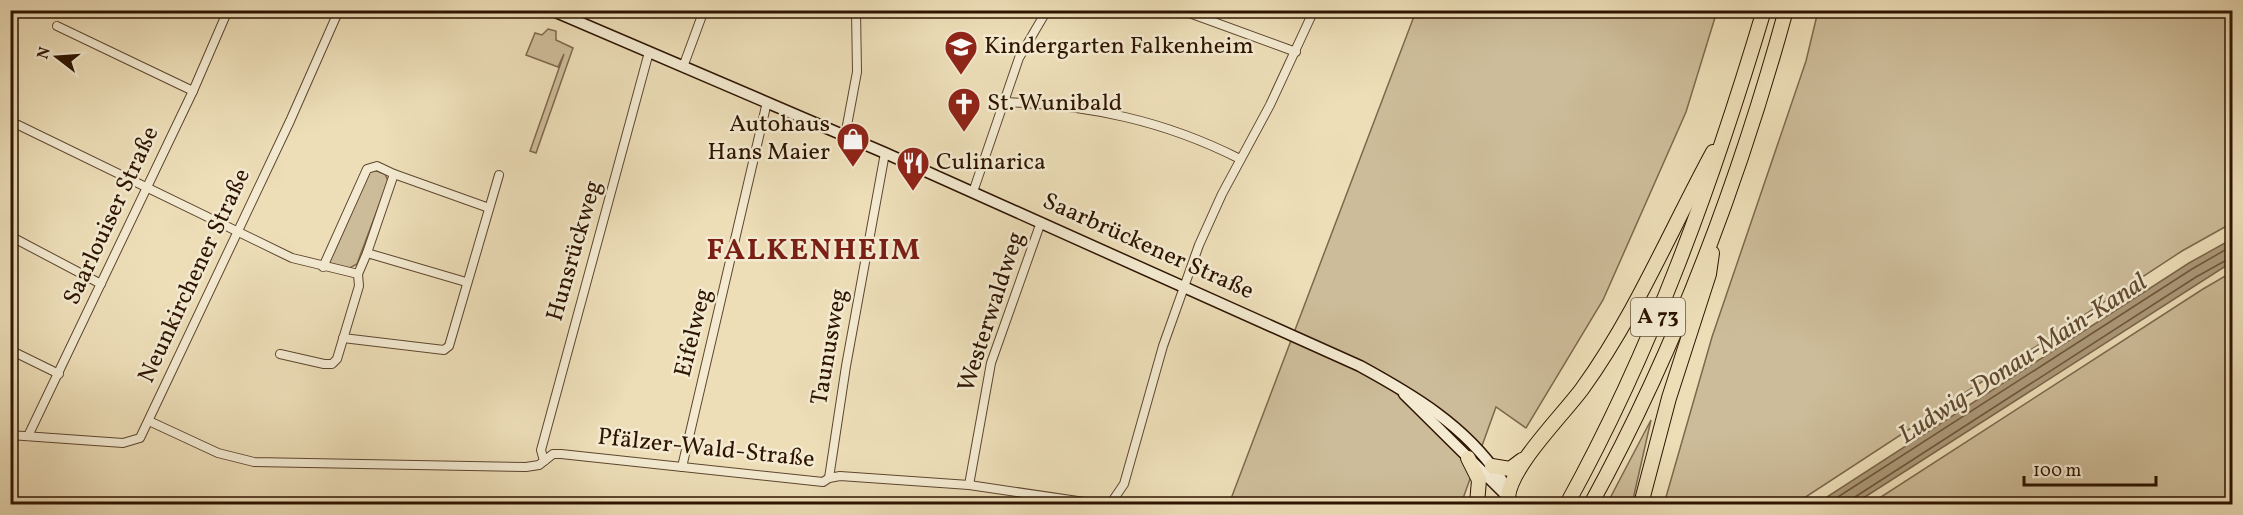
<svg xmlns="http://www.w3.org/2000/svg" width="2243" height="515" font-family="Vollkorn,serif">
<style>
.green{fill:#cdbc99;stroke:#7e684c;stroke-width:1.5}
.water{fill:#ac9979;stroke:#7a6449;stroke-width:1.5}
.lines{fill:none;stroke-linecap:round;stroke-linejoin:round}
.shore{stroke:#6d563c;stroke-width:1.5}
.street-casing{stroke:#5e462e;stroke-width:10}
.secondary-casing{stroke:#2e1400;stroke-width:13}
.highway-casing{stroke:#2e1400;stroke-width:16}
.street{stroke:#f3ead1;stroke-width:8}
.secondary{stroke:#f3ead1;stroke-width:10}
.highway{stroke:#eddeb8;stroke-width:14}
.labels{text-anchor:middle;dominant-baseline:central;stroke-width:5;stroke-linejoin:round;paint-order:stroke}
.shield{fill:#f3ead1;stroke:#69543f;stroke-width:1.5}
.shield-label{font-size:22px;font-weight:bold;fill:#2e1400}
.poi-label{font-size:24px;fill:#2e1400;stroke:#f3ead1;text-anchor:start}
.street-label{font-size:24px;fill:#2e1400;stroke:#f3ead1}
.water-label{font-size:26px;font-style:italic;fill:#604930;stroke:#f3ead1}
.district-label{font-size:30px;font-weight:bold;letter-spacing:1.5px;fill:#7a1f14;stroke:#f3ead1}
</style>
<rect width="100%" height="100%" fill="#eddeb8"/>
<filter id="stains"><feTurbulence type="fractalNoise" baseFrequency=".00333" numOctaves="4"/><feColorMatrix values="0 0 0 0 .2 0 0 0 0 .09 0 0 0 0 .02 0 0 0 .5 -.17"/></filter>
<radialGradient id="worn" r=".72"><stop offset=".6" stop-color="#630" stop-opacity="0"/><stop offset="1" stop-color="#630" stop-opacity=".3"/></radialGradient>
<g class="green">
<path d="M1416,11h301l-31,101 -83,188 -77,128 -30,-21 -35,97h-232z"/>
<path d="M1818,11h414v212l-50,28 -387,253h-131l48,-167 94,-276z"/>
<path d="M548,29l8,2v9l17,8 -37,105 -6,-2 34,-97 -6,13 -32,-12 9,-22 7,2z"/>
<path d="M374,170l11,4 3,7 -31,83 -9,5 -18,-5 -1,-4 41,-89z"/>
<path d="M2232,272v232h-362l333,-215z"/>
<path d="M1651,420l-19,84h-25z"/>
</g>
<path class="water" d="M2232,239v23l-378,242h-38l373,-241z"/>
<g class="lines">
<g class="shore">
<path d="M1827,504l365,-235 40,-23"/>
<path d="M1851,504l4,-7 341,-220 36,-20"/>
</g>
<g class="street-casing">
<g id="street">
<path d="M1181,10l115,42"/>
<path d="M57,26l136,65"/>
<path d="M683,67l21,-57"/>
<path d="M1003,102c86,3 160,18 237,57"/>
<path d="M10,121l282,137 66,16 9,-21 99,29"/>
<path d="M845,136l12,-64 -1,-62"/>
<path d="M973,192l46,-134 28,-48"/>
<path d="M10,236l91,48"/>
<path d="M367,253l27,-79 95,34"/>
<path d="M323,267l44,-98 10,-3 17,8"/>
<path d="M343,338l101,12 5,-4 50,-171"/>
<path d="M10,350l49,24"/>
<path d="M280,354l44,10h8l5,-5 22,-73 -1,-12"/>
<path d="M149,421l69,32 36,9 272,5 13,-2 14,-11h8l262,28 6,-4 11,-2 129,9 129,19 13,-1 13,-19 39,-138 36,-101 23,-51 48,-89 44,-95"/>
<path d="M10,435l113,8 17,-5 150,-317 49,-111"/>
<path d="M28,436l165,-345 35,-81"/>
<path d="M544,461l-3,-11 108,-398"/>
<path d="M682,467l85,-365"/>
<path d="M829,478l17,-112 39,-213"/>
<path d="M969,485l22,-122 50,-141"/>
</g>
</g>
<g class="secondary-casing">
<g id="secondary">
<path d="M551,10l334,143 475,213c53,29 104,59 139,110 6,8 8,19 14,28"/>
<path d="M1404,394l104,103"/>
</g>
</g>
<g class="highway-casing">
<g id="highway">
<path d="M1468,458l11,22 -2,24"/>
<path d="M1492,466l18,3 12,-9"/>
<path d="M1508,497c3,-31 54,-81 74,-108 54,-75 88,-158 131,-237"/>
<path d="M1567,504c86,-156 146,-323 197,-494"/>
<path d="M1591,504c85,-155 148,-323 195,-494"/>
<path d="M1641,504l28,-106 40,-124 3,-21"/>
</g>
</g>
<use href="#street" class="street"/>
<use href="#secondary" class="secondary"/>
<use href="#highway" class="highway"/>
</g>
<defs>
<g id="school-pin" transform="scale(1.725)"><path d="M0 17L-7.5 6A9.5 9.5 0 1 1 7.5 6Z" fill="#8f2418" stroke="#f3ead1"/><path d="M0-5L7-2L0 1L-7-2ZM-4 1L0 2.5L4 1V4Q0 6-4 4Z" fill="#fff"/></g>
<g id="church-pin" transform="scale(1.725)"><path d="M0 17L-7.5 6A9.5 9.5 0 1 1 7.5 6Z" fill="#8f2418" stroke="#f3ead1"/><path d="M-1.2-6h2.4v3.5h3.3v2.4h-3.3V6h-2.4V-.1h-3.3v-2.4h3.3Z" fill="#fff"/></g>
<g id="shop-pin" transform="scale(1.725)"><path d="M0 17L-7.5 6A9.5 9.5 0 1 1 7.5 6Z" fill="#8f2418" stroke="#f3ead1"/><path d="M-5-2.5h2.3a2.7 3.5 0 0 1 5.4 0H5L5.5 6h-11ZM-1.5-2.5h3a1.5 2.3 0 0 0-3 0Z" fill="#fff"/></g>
<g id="restaurant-pin" transform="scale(1.725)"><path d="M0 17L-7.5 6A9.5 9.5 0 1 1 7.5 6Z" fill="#8f2418" stroke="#f3ead1"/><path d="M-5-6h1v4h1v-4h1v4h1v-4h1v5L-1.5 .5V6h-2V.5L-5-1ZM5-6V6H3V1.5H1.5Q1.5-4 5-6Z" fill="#fff"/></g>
</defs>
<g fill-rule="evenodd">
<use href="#school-pin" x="961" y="47"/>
<use href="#church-pin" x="964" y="104"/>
<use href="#shop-pin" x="853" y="139"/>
<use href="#restaurant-pin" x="913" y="163"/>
</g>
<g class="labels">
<rect class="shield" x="1631" y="298" width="54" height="38" rx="4.5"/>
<g class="shield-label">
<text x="1658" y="317">A 73</text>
</g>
<g class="poi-label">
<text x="984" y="47">Kindergarten Falkenheim</text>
<text x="987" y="104">St. Wunibald</text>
<text x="830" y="125" text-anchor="end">Autohaus<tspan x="830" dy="28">Hans Maier</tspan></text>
<text x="936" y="163">Culinarica</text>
</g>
<g class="street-label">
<text transform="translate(112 216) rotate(-65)">Saarlouiser Straße</text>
<text transform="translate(1148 247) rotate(24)">Saarbrückener Straße</text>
<text transform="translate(575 251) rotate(-74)">Hunsrückweg</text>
<text transform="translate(195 276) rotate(-65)">Neunkirchener Straße</text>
<text transform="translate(992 312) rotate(-72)">Westerwaldweg</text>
<text transform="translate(694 333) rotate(-76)">Eifelweg</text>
<text transform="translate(830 347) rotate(-80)">Taunusweg</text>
<text transform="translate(706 449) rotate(6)">Pfälzer-Wald-Straße</text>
</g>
<g class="water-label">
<text transform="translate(2023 359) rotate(-33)">Ludwig-Donau-Main-Kanal</text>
</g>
<g class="district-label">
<text x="814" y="251">FALKENHEIM</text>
</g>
</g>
<rect width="2243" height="515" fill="none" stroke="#eddeb8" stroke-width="36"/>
<rect x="12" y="12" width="2219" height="491" fill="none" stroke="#2e1400" stroke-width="3"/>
<rect x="18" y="18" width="2207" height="479" fill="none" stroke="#2e1400" stroke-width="1.5"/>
<g transform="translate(57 57) rotate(287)" stroke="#f3ead1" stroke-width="4.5" paint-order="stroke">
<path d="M0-4.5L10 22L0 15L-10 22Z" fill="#2e1400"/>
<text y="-9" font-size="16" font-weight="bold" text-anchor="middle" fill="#2e1400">N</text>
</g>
<path d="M2024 476v9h132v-9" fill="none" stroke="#2e1400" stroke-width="3"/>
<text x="2033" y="476" font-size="18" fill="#2e1400" stroke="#f3ead1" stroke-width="4.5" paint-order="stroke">100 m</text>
<rect width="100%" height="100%" filter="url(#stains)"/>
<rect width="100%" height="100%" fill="url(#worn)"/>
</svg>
